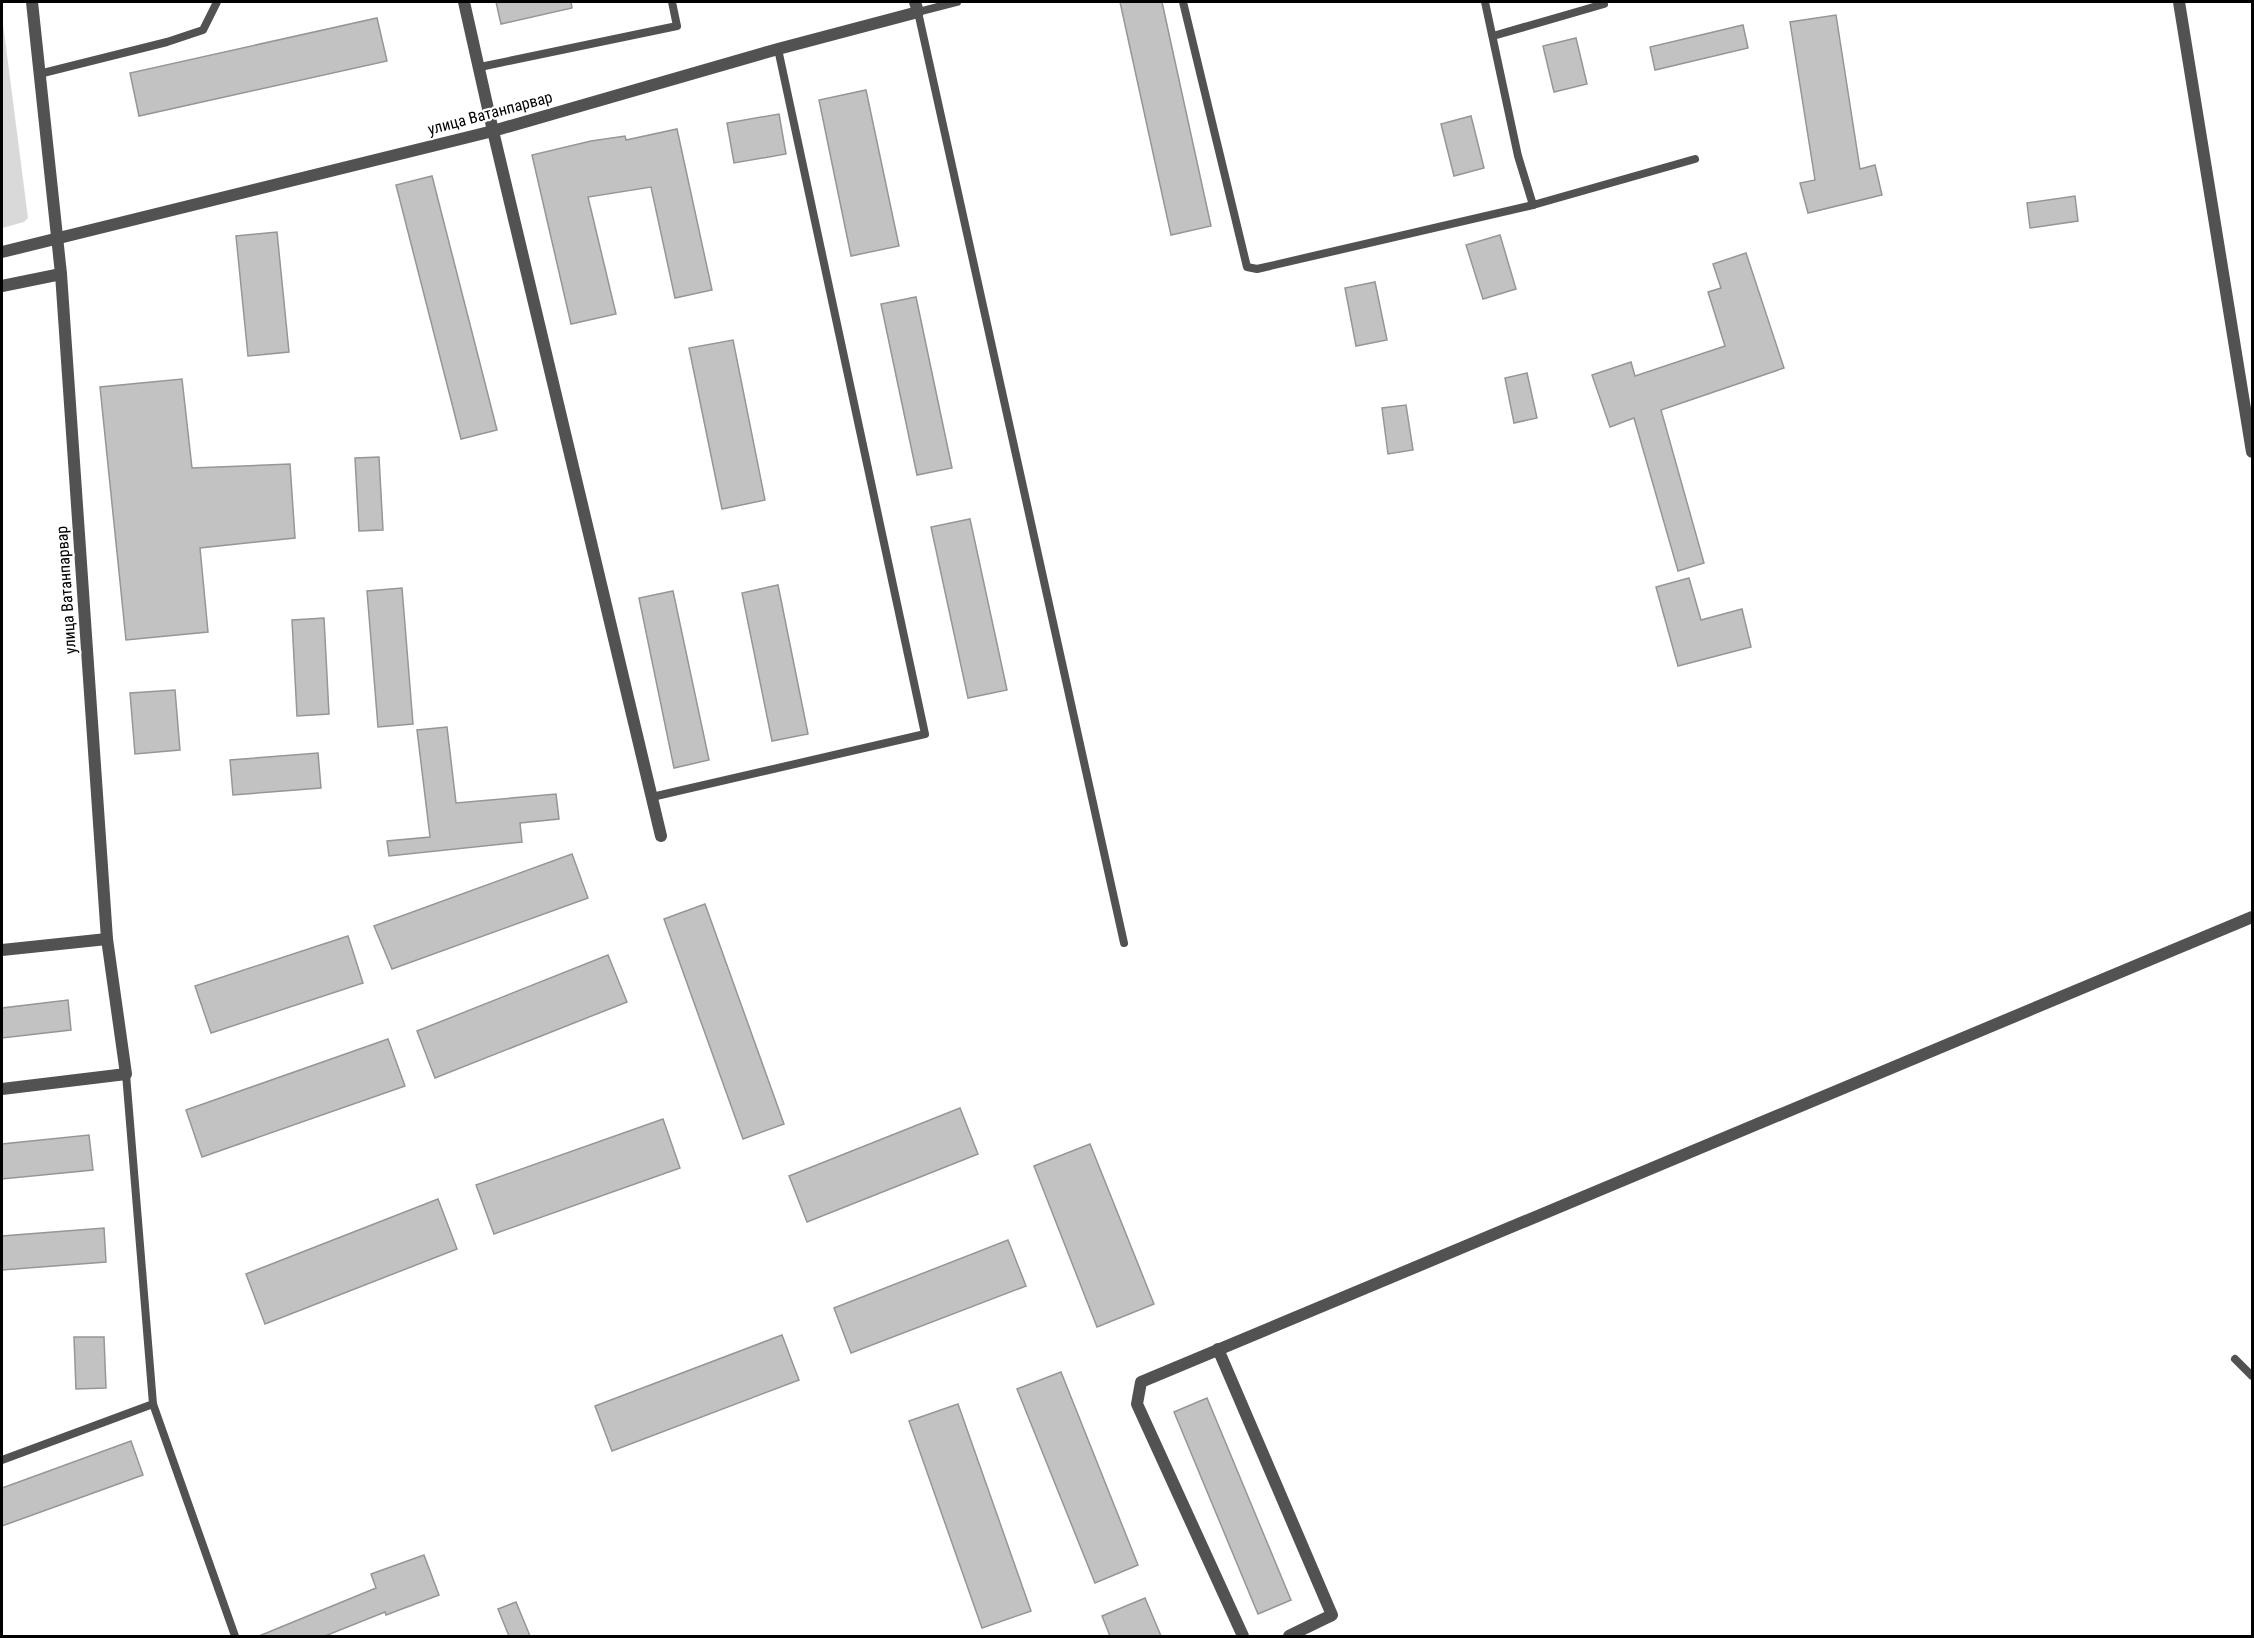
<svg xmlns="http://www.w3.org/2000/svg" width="2254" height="1638" font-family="'Roboto Condensed',sans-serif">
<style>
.green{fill:#d9d9d9}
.building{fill:#c2c2c2;stroke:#969696;stroke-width:1.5}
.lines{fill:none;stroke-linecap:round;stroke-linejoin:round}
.service{stroke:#525252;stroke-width:8}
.minor{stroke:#525252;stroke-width:12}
.labels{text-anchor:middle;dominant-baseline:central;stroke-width:4.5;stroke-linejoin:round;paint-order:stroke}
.street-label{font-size:16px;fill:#000;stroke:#fff}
</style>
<rect width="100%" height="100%" fill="#fff"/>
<path class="green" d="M2,16l26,202 -4,4 -22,6z"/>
<g class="building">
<path d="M496,2h75l1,6 -71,16z"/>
<path d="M1120,2h42l49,224 -40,9z"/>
<path d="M1836,15l24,154 15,-4 7,30 -74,18 -8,-30 15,-3 -25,-158z"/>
<path d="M377,18l10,43 -248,55 -9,-43z"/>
<path d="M1743,25l5,23 -93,22 -5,-23z"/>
<path d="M1576,38l11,46 -33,8 -11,-46z"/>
<path d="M866,90l33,156 -48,10 -32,-156z"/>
<path d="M779,114l7,40 -52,9 -7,-40z"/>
<path d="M1471,116l13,52 -30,8 -13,-52z"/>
<path d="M677,129l35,161 -37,8 -24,-111 -63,10 28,117 -45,10 -39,-169 59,-14 34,-5 1,4z"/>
<path d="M432,176l65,254 -36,9 -65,-254z"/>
<path d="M2075,196l3,25 -48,7 -3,-25z"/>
<path d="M277,232l12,120 -41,4 -12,-120z"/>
<path d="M1500,235l16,54 -33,10 -17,-54z"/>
<path d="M1746,253l38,115 -123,42 43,153 -26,8 -44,-153 -24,9 -18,-52 39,-13 4,14 90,-30 -17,-54 13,-4 -8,-24z"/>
<path d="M1375,282l12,58 -31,6 -11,-58z"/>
<path d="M916,297l36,171 -35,7 -36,-171z"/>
<path d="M733,340l32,160 -43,9 -33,-161z"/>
<path d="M1527,373l10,45 -23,5 -9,-45z"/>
<path d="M182,379l10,89 98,-4 5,74 -95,10 8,84 -82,8 -26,-253z"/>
<path d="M1406,405l7,45 -25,4 -6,-46z"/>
<path d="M379,457l4,73 -24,1 -4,-73z"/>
<path d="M970,519l37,171 -39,8 -37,-171z"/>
<path d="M1689,578l12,42 41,-11 9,38 -73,19 -22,-79z"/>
<path d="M778,585l30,149 -36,7 -30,-148z"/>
<path d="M402,588l11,136 -35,3 -11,-136z"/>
<path d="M673,591l36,169 -35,8 -35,-170z"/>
<path d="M324,618l5,96 -32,2 -5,-96z"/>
<path d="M175,690l5,60 -45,4 -5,-61z"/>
<path d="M447,727l9,76 100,-9 3,25 -39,4 2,19 -133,14 -2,-15 43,-4 -13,-107z"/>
<path d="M318,753l3,35 -88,7 -3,-35z"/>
<path d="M572,854l16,44 -196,71 -18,-43z"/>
<path d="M705,904l79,220 -41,15 -79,-220z"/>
<path d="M348,936l15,47 -152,50 -16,-47z"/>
<path d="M608,955l19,47 -192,76 -18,-47z"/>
<path d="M68,1000l3,30 -69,8v-30z"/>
<path d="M388,1039l17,47 -203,71 -16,-47z"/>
<path d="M960,1108l18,46 -171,68 -18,-46z"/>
<path d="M663,1119l17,49 -186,66 -18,-49z"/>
<path d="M89,1135l4,35 -91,9v-35z"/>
<path d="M1090,1144l64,160 -57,23 -63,-161z"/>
<path d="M438,1199l19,50 -192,75 -19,-50z"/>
<path d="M104,1228l2,34 -104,8v-34z"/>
<path d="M1008,1240l18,46 -175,67 -17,-45z"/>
<path d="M782,1335l17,45 -187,71 -17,-45z"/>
<path d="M74,1337h30l2,51 -30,1z"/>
<path d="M1061,1372l77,193 -43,18 -78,-194z"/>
<path d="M1207,1398l84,202 -33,14 -84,-202z"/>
<path d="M958,1404l73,207 -49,17 -73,-207z"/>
<path d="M131,1441l12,34 -141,51v-38z"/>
<path d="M424,1555l15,40 -53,20 -1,-3 -60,24h-66l117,-48 -5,-14z"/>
<path d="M1145,1598l16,38h-51l-8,-20z"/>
<path d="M516,1602l14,34h-21l-11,-27z"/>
</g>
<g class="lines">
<g class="service">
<path d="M957,2l-39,10 206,931"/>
<path d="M1183,2l64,265 10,2 276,-64"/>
<path d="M1485,2l33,154 15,49 162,-46"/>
<path d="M1493,36l111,-32"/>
<path d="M480,67l197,-41 -5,-24"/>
<path d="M39,74l128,-32 36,-12 14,-28"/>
<path d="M652,797l273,-63 -147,-685"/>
<path d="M2235,1359l17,17"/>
<path d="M153,1404l82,232"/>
<path d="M2,1460l151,-56 -27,-330"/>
</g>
<g class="minor">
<path d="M464,2l29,129 168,705"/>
<path d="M2179,2l73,450"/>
<path d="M2,252l491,-121 285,-82 140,-37 -3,-10"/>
<path d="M2,286l59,-12"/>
<path d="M2,950l105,-11"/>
<path d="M2,1089l124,-15 -19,-135 -46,-665 -29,-272"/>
<path d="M1218,1349l114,266 -43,21"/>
<path d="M1243,1636l-106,-232 4,-22 1111,-465"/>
</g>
</g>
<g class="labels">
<g class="street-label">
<text transform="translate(490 113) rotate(-15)">улица Ватанпарвар</text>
<text transform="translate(66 590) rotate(-94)">улица Ватанпарвар</text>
</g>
</g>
<rect width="2254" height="1638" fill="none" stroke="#000000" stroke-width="6"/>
</svg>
